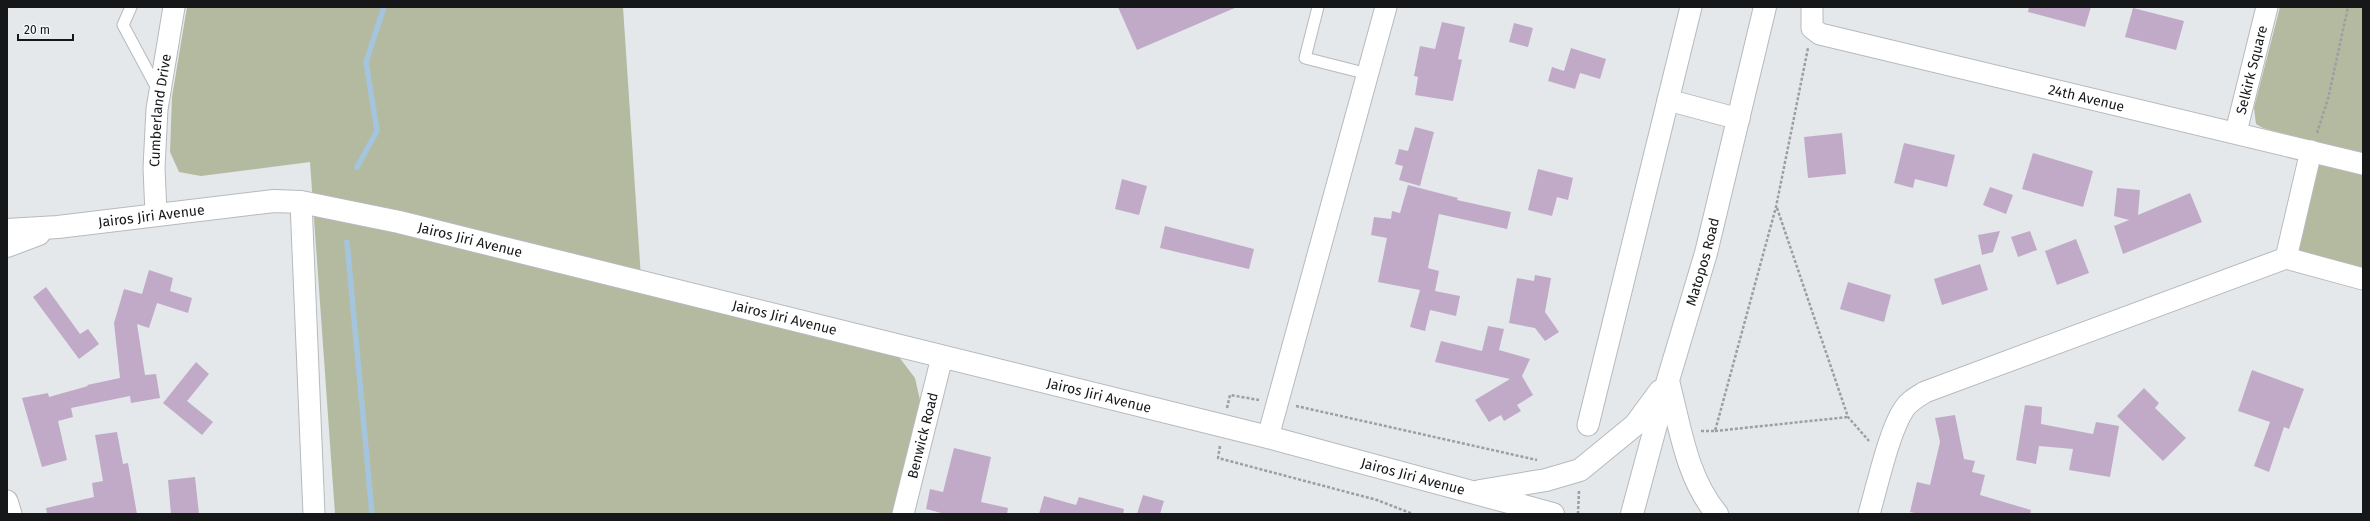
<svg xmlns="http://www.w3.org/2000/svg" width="2370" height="521" font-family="'Fira Sans',sans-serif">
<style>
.green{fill:#b4baa0}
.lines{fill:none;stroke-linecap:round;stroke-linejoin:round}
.stream{stroke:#a4c5dd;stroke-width:5.5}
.building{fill:#c1aac8}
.lane-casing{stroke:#b6babd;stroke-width:13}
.street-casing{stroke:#b6babd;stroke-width:23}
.secondary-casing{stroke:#b6babd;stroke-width:24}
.path{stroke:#9c9fa1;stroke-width:2.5;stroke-dasharray:3 2;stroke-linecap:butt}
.lane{stroke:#fff;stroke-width:11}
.street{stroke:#fff;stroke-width:21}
.secondary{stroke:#fff;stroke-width:22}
.labels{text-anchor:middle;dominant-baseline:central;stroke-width:3;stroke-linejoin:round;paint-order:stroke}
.street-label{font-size:14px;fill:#151718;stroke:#f1f5f8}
</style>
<rect width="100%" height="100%" fill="#e4e8eb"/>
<g class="green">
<path d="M187,7h436l19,286 257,64 16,21 7,31 -27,105h-560l-25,-352 -109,14 -22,-4 -9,-20 2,-55z"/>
<path d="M2280,7h83v148l-100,-27 -7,-4 -2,-16z"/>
<path d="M2319,161l44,11v99l-69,-18z"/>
</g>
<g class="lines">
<g class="stream">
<path d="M357,167l20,-36 -11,-69 18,-55"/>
<path d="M347,242l25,272"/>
</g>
</g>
<g class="building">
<path d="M1118,7h119l-100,43z"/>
<path d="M2029,7h62l-6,20 -57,-15z"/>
<path d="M2133,8l51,13 -8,29 -51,-13z"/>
<path d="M1442,22l23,5 -7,32 4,1 -9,41 -38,-6 3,-18 -4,-1 6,-30 15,3z"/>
<path d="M1514,23l19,5 -5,19 -19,-5z"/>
<path d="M1571,48l35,11 -6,20 -20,-6 -5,16 -27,-8 4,-14 12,4z"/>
<path d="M1415,127l19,5 -14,54 -21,-6 4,-14 -8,-2 4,-15 9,2z"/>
<path d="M1842,133l4,41 -38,4 -4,-41z"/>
<path d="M1904,143l51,12 -8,32 -32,-8 -2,9 -19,-5z"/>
<path d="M2033,153l60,18 -10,36 -61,-18z"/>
<path d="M1538,169l35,9 -5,22 -11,-3 -5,19 -24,-6z"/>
<path d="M1122,179l25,7 -8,29 -24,-6z"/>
<path d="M1408,185l50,13 -1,2 54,12 -4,17 -68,-15 -11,54 11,3 -4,20 25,5 -4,20 -26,-6 -5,21 -15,-4 10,-37 -42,-8 9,-44 -16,-3 3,-18 17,2 1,-8 8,2z"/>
<path d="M1990,187l23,8 -7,19 -23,-9z"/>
<path d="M2117,188l23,2 -2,25 52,-22 12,29 -79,32 -9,-28 15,-6 -15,-4z"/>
<path d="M1165,226l89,23 -5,20 -89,-21z"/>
<path d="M2000,231l-7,21 -11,3 -4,-20z"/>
<path d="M2030,231l7,19 -19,7 -7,-20z"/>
<path d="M2076,239l13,34 -32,12 -12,-34z"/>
<path d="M1980,264l8,26 -46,15 -8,-26z"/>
<path d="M149,270l24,8 -3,13 22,7 -4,15 -31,-10 -8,25 -12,-4 8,51 11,-1 4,24 -29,5 -1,-7 -59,12 2,9 -15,4 9,39 -25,7 -20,-69 26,-5 1,4 39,-11 -1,-1 33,-7 -6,-55 10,-34 18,5z"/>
<path d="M1535,275l16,3 -6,34 14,20 -14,9 -10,-13 -26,-5 8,-45 17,3z"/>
<path d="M1848,282l43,13 -7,27 -44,-13z"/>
<path d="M46,287l34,47 8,-5 11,15 -20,15 -46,-62z"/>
<path d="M1488,326l16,3 -5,21 31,9 -8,17 11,19 -16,10 4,6 -17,10 -3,-6 -12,7 -14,-22 35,-21 -75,-17 6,-21 41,10z"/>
<path d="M196,362l13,12 -22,27 26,21 -11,13 -39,-32z"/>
<path d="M2252,370l52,19 -15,40 -5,-2 -15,45 -15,-6 16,-44 -32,-11z"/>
<path d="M2144,388l15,15 -4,5 31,30 -23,23 -46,-45z"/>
<path d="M2025,405l17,2 -1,17 52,10 3,-12 23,4 -9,51 -41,-7 4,-21 -34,-3 -3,18 -20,-4z"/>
<path d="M1955,415l9,44 11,2 -3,11 13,3 -5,20 51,15 -1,4h-110l-10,-2 7,-30 13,3 10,-43 -5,-24z"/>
<path d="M117,432l6,32 5,-1 9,51h-90l-1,-6 48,-11 -2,-14 11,-2 -8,-46z"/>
<path d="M954,448l37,9 -10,45 27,6 -1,6h-62l-19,-5 4,-20 13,3z"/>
<path d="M195,477l4,37h-28l-3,-34z"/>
<path d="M1143,495l21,6 -4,13h-23z"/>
<path d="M1044,496l32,9 3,-8 45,12 -1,5h-84z"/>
</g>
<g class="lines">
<g class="lane-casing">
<g id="lane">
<path d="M131,7l-8,18 36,67"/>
<path d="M1318,7l-13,51 63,16"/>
</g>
</g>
<g class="street-casing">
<g id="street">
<path id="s1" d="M1812,7v21l8,6 543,130"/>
<path d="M1668,100l71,19"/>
<path id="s2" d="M2236,132l31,-125"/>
<path d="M301,202l13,312"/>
<path id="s3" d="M156,214l-2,-46 3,-59 17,-102"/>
<path d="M2286,258l77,21"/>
<path d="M1588,425l103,-418"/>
<path d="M1268,437l118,-430"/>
<path d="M7,501l4,13"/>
<path id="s4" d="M903,514l39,-157"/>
<path d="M1869,514c8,-27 20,-83 35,-105 5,-8 13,-12 21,-17l361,-134 25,-107"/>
</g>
</g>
<g class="secondary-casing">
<g id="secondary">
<path id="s5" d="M7,230l51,-3 216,-26 27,1 98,20 869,215 285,77"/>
<path d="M7,246l32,-12"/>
<path d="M1668,381c12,45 18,96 49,133"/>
<path d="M1480,491l66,-11 34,-10 55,-45 25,-34"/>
<path id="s6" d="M1632,514l36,-134 38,-127 59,-246"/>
</g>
</g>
<g class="path">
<path d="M2317,133l11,-34 20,-92"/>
<path d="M1777,208l71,209 21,24"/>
<path d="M1296,406l241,54"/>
<path d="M1227,408l3,-13 29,5"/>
<path d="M1701,431h14l61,-224 32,-159"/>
<path d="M1715,431l133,-14"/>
<path d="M1220,446l-2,12 159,42 36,14"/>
<path d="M1578,514l1,-23"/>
</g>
<use href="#lane" class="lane"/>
<use href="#street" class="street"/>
<use href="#secondary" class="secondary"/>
</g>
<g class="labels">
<g class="street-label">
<text stroke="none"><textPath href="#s2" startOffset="64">Selkirk Square</textPath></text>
<text stroke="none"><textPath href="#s1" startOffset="305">24th Avenue</textPath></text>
<text stroke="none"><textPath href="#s3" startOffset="104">Cumberland Drive</textPath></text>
<text stroke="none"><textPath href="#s5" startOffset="145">Jairos Jiri Avenue</textPath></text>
<text stroke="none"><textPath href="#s5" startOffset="469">Jairos Jiri Avenue</textPath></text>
<text stroke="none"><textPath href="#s6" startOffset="262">Matopos Road</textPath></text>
<text stroke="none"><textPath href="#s5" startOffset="793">Jairos Jiri Avenue</textPath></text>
<text stroke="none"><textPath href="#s5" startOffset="1117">Jairos Jiri Avenue</textPath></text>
<text stroke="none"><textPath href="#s4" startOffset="81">Benwick Road</textPath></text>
<text stroke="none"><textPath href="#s5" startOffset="1441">Jairos Jiri Avenue</textPath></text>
</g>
</g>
<rect width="2370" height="521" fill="none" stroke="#151718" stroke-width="16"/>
<path d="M18 34v6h55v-6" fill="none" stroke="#151718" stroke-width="2"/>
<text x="24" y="34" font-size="12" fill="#151718" stroke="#f1f5f8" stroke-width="3" paint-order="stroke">20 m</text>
</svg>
